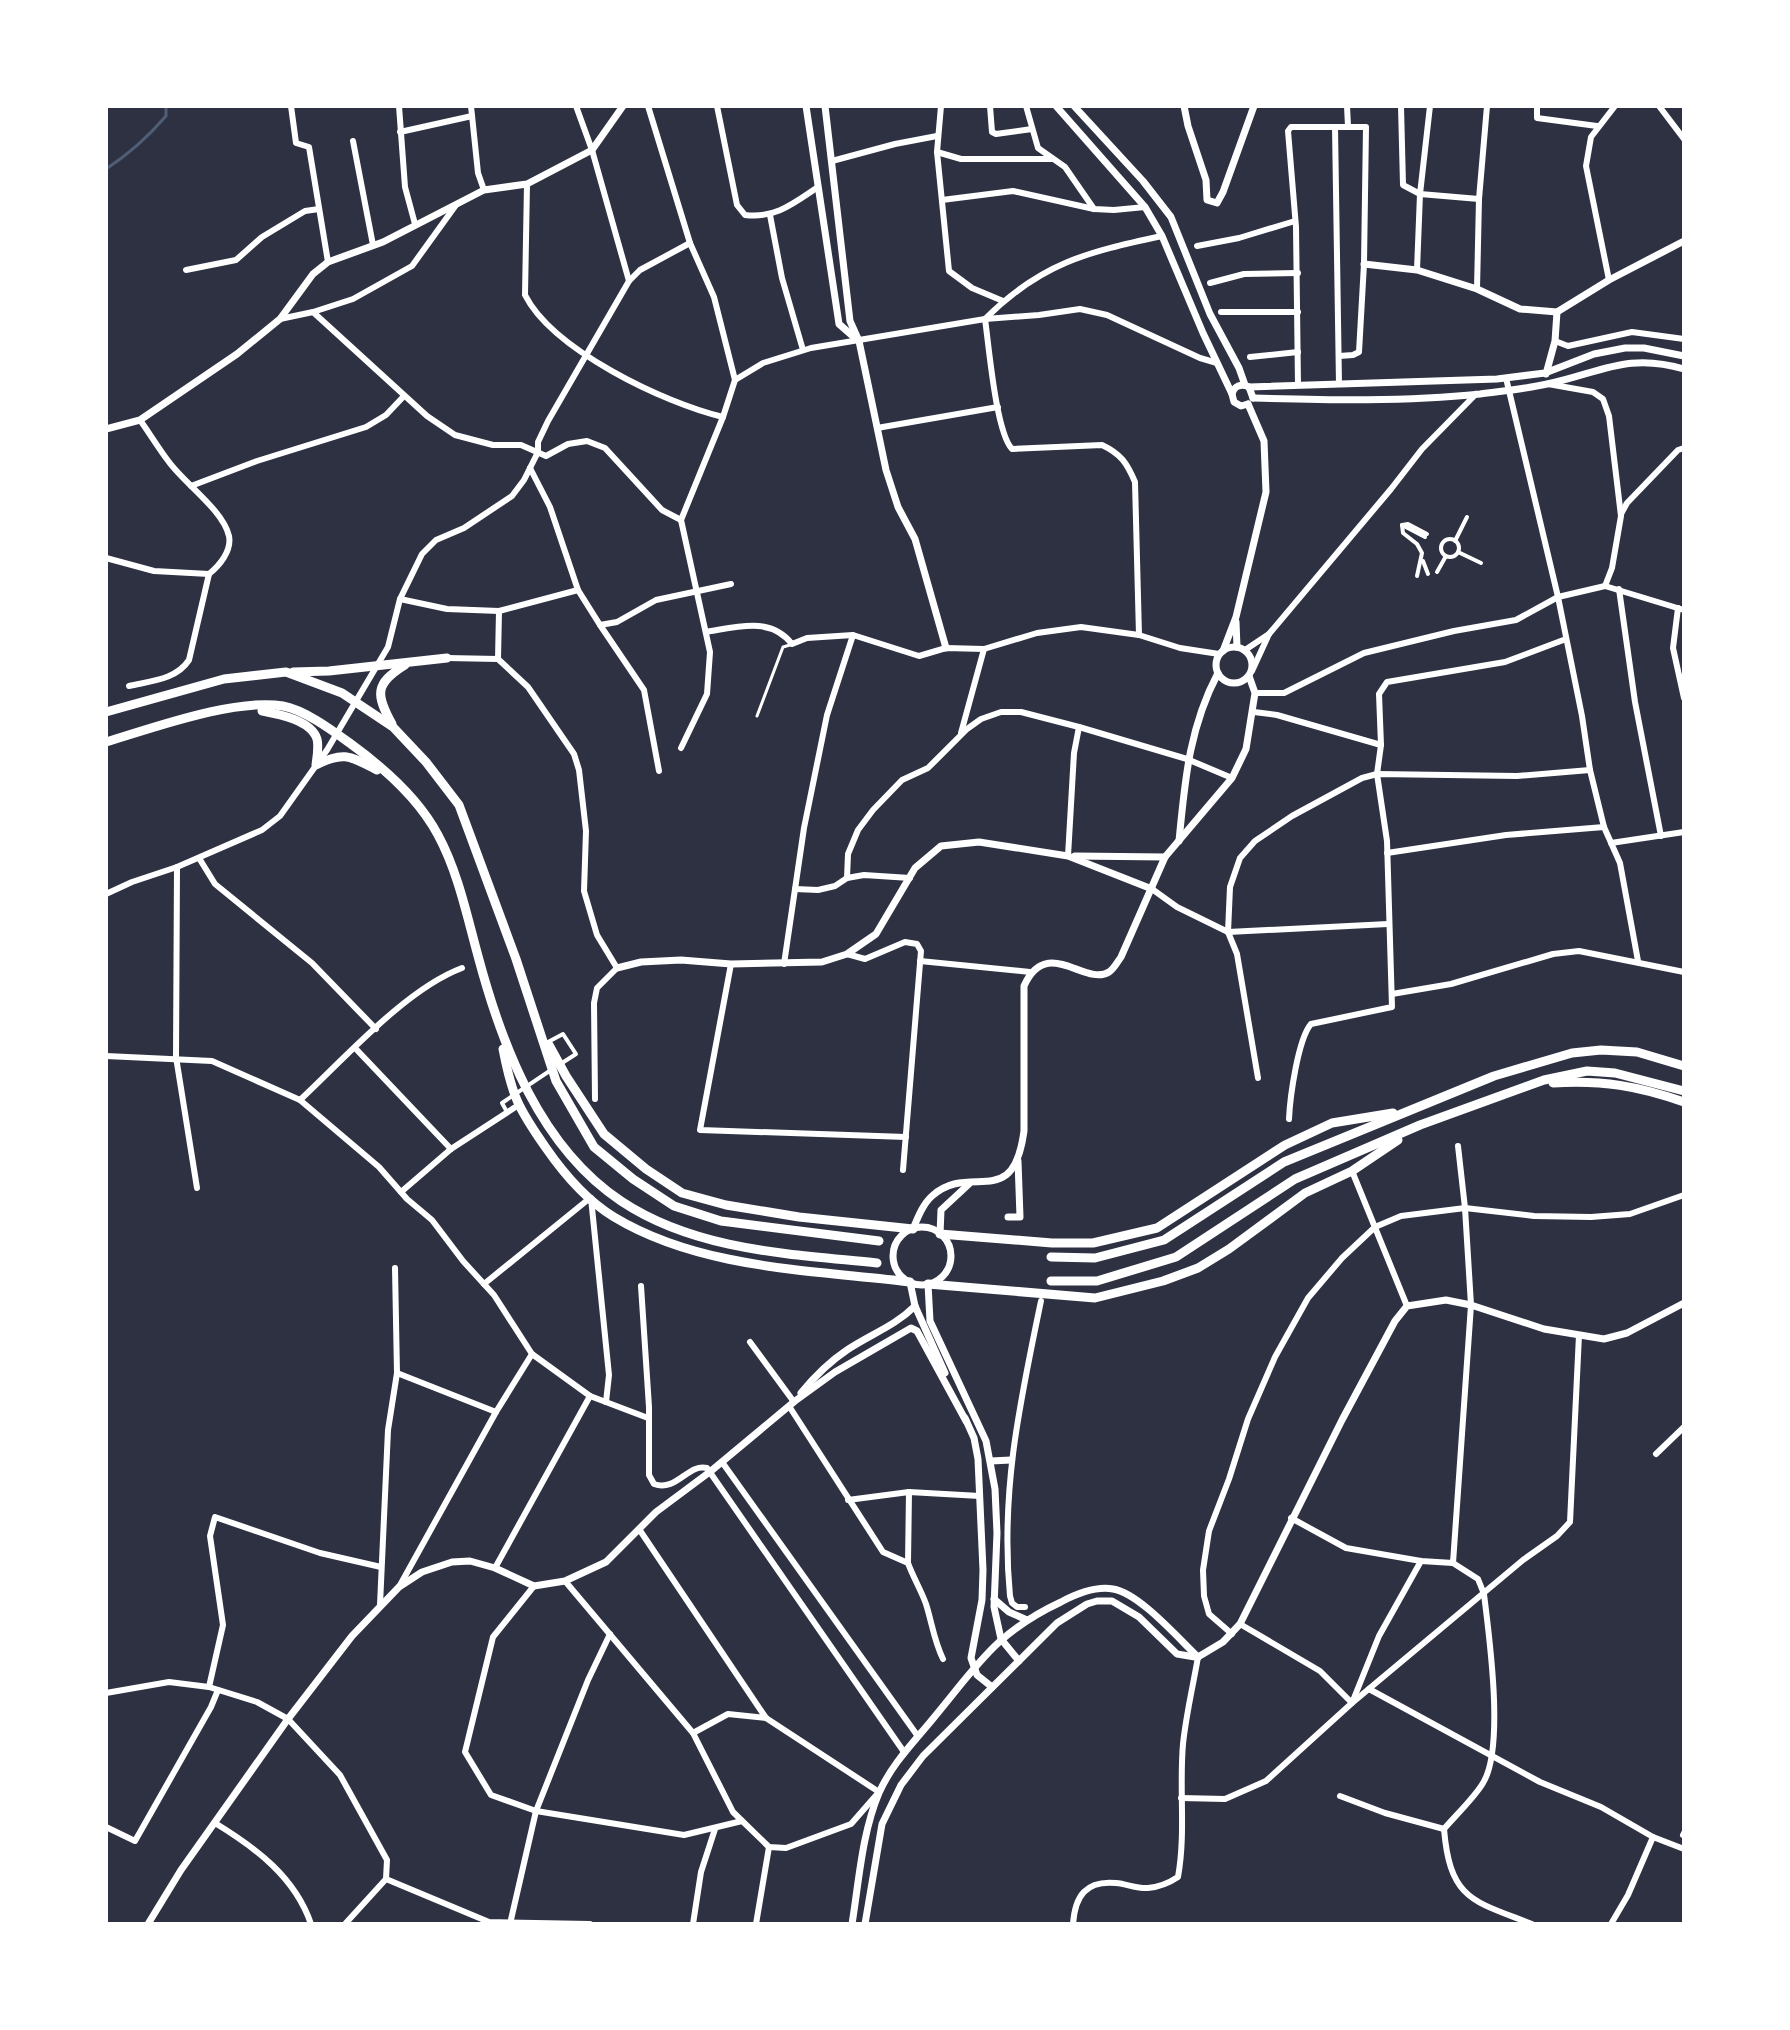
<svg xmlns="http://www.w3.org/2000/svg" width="1790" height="2030" font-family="Barlow,sans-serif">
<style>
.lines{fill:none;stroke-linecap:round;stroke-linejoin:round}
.stream{stroke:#4f5d75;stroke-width:3}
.service{stroke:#fff;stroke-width:3}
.pedestrian{stroke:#fff;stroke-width:4}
.minor{stroke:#fff;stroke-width:6}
.tertiary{stroke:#fff;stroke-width:7}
.primary{stroke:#fff;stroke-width:9}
</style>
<rect width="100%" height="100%" fill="#2d3142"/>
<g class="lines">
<path class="stream" d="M106,169c23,-15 42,-32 60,-53v-10"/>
<path class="service" d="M757,716l26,-69 7,-2"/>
<g class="pedestrian">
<path d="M1402,525l1,8 14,11 5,9 -5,23"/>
<path d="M1425,537l-23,-12 6,-1 19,10"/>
<circle cx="1450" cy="548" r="9"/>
<path d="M1455,541l12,-24"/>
<path d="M1458,552l23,11"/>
<path d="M1423,561l5,13"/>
<path d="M1437,572l9,-16"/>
<path d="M548,1042l15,-8 13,20 -14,9"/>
<path d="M507,1112l-5,-9 49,-33"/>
</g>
<g class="minor">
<path d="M291,106l5,37 13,4 19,115"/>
<path d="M399,106l6,81 10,37"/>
<path d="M471,106l7,67 6,17"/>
<path d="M576,106l16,44 37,131"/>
<path d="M648,106l42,137 24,54 21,83 -12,37 -42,103 29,132 -3,42 -26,54"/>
<path d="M717,106l20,99 8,10c30,4 49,-12 73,-28"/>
<path d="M941,106l-4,46 12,119 23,17 31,13"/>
<path d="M990,106l2,26 4,2 36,-5"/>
<path d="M1026,106l12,42 27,19 29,42"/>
<path d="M1347,106l1,20"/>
<path d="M1401,106l2,79 17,9 59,5"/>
<path d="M1537,106v12l60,8"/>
<path d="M1659,106l25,33"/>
<path d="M1335,127l4,257"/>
<path d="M400,132l72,-16"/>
<path d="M353,141l20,104"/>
<path d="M937,152l24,7h91"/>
<path d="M832,161l63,-17 42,-8"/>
<path d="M527,184l-2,111c28,55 139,108 198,122"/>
<path d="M942,200l71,-9 81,18 20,1 31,-3"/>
<path d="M770,215l12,63 21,72"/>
<path d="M1197,246l42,-8 56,-17"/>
<path d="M186,270l50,-10 26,-23 43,-26 14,-2"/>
<path d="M1417,270l3,-76 10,-88"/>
<path d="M1609,280l-23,-114 5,-29 24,-31"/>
<path d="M1210,283l34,-9 54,-1"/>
<path d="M1477,289l2,-90 8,-93"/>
<path d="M313,312l40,-13 59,-33 44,-61"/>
<path d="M1221,312h77"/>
<path d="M280,319l33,-7 114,104 28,19 38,10h28l25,11 22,-12 19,-3 18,7 57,62 19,10"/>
<path d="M1555,341l13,5 64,-14 52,7"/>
<path d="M1250,357l48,-5"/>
<path d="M1506,378l52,219 24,119 8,54 14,57 16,36 18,98"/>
<path d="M735,380l28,-17 48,-15 174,-29 54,-4 41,-6 27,6 93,43 17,5"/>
<path d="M1548,384l45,8 10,7 6,17 12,100 -9,52 -7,18"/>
<path d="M1298,385l-2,-158 -8,-96 3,-4h75l-2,137 -5,88 -6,3 -14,1"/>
<path d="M877,428l121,-21"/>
<path d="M530,468l20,39 28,83"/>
<path d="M191,486l66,-25 109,-34 20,-12 18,-19"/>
<path d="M1621,514l6,-11 51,-53 6,-2"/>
<path d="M106,558l48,13 55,3"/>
<path d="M1619,589l16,113 26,134"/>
<path d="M400,599l47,10 52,2 79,-21 22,35 17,-3 39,-22 75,-16"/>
<path d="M1678,608l-5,40 11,50"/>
<path d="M600,625l44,65 15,81"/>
<path d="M706,632c31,-5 64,-16 86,12l15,-6 46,-3 66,21 27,-8 38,1 53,-16 44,-6 58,8 41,13 39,6"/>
<path d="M1139,635l-4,-153c-8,-19 -14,-28 -33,-37l-90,4c-16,-17 -23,-102 -27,-130 56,-56 102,-67 177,-83"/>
<path d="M1245,650l24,-16"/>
<path d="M447,658l51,1 30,28 46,67 5,16 7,61 -2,60 13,44 20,33 -20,20 -3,15 1,96"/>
<path d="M498,659l1,-48"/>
<path d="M1252,671l17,-37 122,-145 31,-40 54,-55"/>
<path d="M129,686c21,-5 47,-6 60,-26l20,-86c10,-8 23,-23 20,-38 -6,-26 -44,-52 -60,-74 -10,-13 -19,-28 -29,-42"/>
<path d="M1255,693h29l80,-40 90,-22 62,-11 42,-23 47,-11 79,24"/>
<path d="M1254,712l23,3 104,30"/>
<path d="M961,733l23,-84"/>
<path d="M1611,843l73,-11"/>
<path d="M1387,853l119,-18 98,-8"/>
<path d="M1068,856l6,-103 5,-26"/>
<path d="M199,858l16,26 97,79 64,66"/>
<path d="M177,867l-1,190 21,131"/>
<path d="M847,878l1,-24 10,-24 15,-20 29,-30 26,-12 39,-39 14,-10 20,-7h20l58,15 108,32 45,19"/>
<path d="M795,889l23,1 17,-4 12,-8 17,-3 46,3"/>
<path d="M1152,889l25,18 51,25 160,-8"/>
<path d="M106,894l26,-12 45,-15 85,-37 18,-14 47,-66 61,-103 12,-48 22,-45 14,-14 28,-12 48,-32 12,-16 14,-28v-10l10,-21 81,-140 11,-11 50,-27"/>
<path d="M847,954l18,5 40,-17 12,2 4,7 -18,219"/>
<path d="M920,961l110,11"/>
<path d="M731,964l-31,166 206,7"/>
<path d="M784,964l20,-136 23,-113 26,-80"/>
<path d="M1392,994l59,-10 102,-30 26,-3 105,21"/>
<path d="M356,1049l95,100"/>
<path d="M106,1056l106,5 88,39 79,67 28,32 25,21 31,41 31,34 38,59 58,42 58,22"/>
<path d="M1258,1078l-21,-124 -9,-22 2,-45 10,-29 15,-17 37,-25 70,-38 15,-4 140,2 73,-6"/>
<path d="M300,1100c45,-42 106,-111 162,-132"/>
<path d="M1289,1119c1,-22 9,-80 22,-95l81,-17 -5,-166 -10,-67 4,-29 -2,-51 8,-12 118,-20 61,-23"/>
<path d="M1352,1171l55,135"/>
<path d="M401,1192l50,-43 66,-43"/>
<path d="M591,1198l18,177 -3,27"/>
<path d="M484,1284l106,-86"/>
<path d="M641,1286l8,121v68l5,9c23,8 34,-21 53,-16l197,284"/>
<path d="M750,1342l44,60"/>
<path d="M397,1373l99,39"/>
<path d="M789,1406l94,146 25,11c5,14 13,27 18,41 6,19 8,37 17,55"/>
<path d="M1656,1454l28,-27"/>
<path d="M722,1462l195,273"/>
<path d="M848,1500l61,-8 71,4"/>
<path d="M1291,1518l55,30 75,13 32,2 18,-258 -6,-97 -7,-62"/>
<path d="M908,1563l1,-71"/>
<path d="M495,1568l95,-172"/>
<path d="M565,1581l128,152 40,79 36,35 17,1 65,-24 28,-32 -113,-74 -127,-189"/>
<path d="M534,1586l-41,51 -28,115 26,43 45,16 148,24 58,-14"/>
<path d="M399,1587l97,-175 36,-58"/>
<path d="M380,1605l8,-175 9,-57 -2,-105"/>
<path d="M1025,1607h-8l-5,-4 -2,-7c-10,-104 10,-194 31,-295"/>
<path d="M1240,1624l80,47 32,32 27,-67 42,-75"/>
<path d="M1232,1634l-23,-20 -5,-18 -1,-26 6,-39 20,-52 19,-60 27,-62 33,-59 34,-40 33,-31 26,-11 64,-8 69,8 57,1 39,-3 54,-19"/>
<path d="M209,1687l14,-62 -13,-89 5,-19 105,36 61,14"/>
<path d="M1369,1689l171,93 61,25 52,30 31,12"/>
<path d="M106,1693l63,-11 40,5 48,15 31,17 52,56 47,85 -1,19 -41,45"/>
<path d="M693,1733l35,-19 38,4"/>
<path d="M1340,1796l45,17 59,16"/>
<path d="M1181,1798l44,1 41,-18 86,-78 171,-143 34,-24 13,-14 9,-187"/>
<path d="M215,1823c41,25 80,54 96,101"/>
<path d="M106,1827l29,14 76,-134 7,-17"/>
<path d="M1444,1829c11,-13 31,-32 39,-46 22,-36 6,-147 1,-189l-6,-15 -25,-16"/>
<path d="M1444,1829c6,71 29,72 88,95"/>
<path d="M1683,1835l1,-2"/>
<path d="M386,1879l103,43 101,2"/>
<path d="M510,1924l26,-113 52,-131 22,-46"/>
<path d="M693,1924l8,-52 14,-43"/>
<path d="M756,1924l13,-77"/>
<path d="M1073,1924c2,-28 13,-44 43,-41 11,1 22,6 32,5 11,-1 21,-5 30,-11 8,-44 1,-88 5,-133 3,-29 10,-58 15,-87"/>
<path d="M1611,1924l17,-29 25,-58"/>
</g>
<g class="tertiary">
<path d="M806,106l33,218 16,14"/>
<path d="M825,106l25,215 9,20 27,129 12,37 17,32 31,109"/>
<path d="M1056,106l89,101 17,29 41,97 29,61"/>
<path d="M1074,106l69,75 28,36 39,97 29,54 6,17"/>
<path d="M1184,106l4,20 18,54 1,20 10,3 6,-11 31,-86"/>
<path d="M1364,264l53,6 60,19 43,20 37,3 52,-32 75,-39"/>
<path d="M1546,374l9,-33 2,-29"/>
<path d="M1249,387l248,-8 48,-6 49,-19 31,-6h19l40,8"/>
<path d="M1253,398c75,2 152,4 227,-4 22,-3 45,-5 67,-10 53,-11 80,-32 137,-15"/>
<path d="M1248,404l-7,2 -7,-4 -2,-8c2,-8 9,-11 17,-7l4,11"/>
<path d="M106,429l34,-9 97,-66 43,-35 33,-45 15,-12 55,-20 101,-52 43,-6 65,-34 31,-44"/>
<path d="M1236,622l1,25"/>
<circle cx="1234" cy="665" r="18"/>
<path d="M1223,651l13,-34 30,-125 -2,-51 -16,-37"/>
<path d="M1179,841c6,-61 10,-113 39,-168"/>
<path d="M1075,856l90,1"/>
<path d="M617,968l24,-6 40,-2 50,4 91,-2 25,-8 29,-20 39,-66 26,-22 38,-4 89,14 84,33"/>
<path d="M1008,1217h12l-2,-56"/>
<circle cx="922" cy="1256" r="29"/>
<path d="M913,1229c5,-12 10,-25 19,-33 39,-35 81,17 92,-65v-145c23,-51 61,1 85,-14 5,-3 9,-11 12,-15l44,-100 67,-79 14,-29 9,-56 -6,-17"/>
<path d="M940,1234l1,-24 28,-26"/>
<path d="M910,1282l5,24 30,67"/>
<path d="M928,1284l2,37 56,120 9,48 2,44 -3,74 7,32 18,22"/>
<path d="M801,1393c14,-17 28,-31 46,-43 24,-16 48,-24 68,-44"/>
<path d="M965,1418l9,20 4,21 5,111 -1,30 -11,58 6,17 15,12"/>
<path d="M991,1461l20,-1"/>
<path d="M994,1599l15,13 18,8"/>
<path d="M1198,1657l25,-15 17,-18 102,-204 53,-99 12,-15 39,-6 25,5 73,24 60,10 23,-6 57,-30"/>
<path d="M148,1924l33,-54 107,-151 64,-83 47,-49 23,-15 30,-10 18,-1 25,7 39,18 31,-5 41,-19 50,-50 55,-41 84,-70 40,-29 76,-44 6,3 49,90"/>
<path d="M852,1924c7,-43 10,-91 27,-131 13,-30 37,-53 57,-78 43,-52 61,-83 125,-113 15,-8 35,-16 52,-13 26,4 65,49 85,68"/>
<path d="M865,1924l17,-100 19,-39 22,-29 134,-133 30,-19 10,-3h15l27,16 38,37 18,3"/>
</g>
<g class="primary">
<path d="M293,672l36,-1 118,-13"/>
<path d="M262,711c16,3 49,9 55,28 2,8 0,18 -1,26 28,-14 34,-9 61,5"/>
<path d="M106,712l118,-33 62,-7 56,21 51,34 33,35 33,43 57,154 40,122 38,66 39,32 41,27 47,15 158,20"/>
<path d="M392,724c-16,-29 -18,-40 13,-59"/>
<path d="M106,742c47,-14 129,-44 177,-36 22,4 50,25 68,38 33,24 68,55 87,91 20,37 29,81 40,121 24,90 62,191 143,245 75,50 170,53 256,62"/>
<path d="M549,1045l17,31 38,58 42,35 36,24 44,12 73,12 114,12"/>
<path d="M503,1049c9,47 15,59 43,99 18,26 40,52 68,69 86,52 198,53 296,65"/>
<path d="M1553,1083c50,-3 85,3 131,19"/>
<path d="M940,1234l112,9h41l64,-15 128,-83 47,-22 61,-10"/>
<path d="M1051,1257l44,1 69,-18 120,-78 210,-86 78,-23 29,-3 36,2 47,14"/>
<path d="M1051,1281h46l79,-24 119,-78 125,-54 124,-45 43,-9 28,2 69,18"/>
<path d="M928,1284l167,14 68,-17 35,-13 31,-19 76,-56 47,-22 46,-31"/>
</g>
</g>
<rect width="1790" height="2030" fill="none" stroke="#ffffff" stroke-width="216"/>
</svg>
